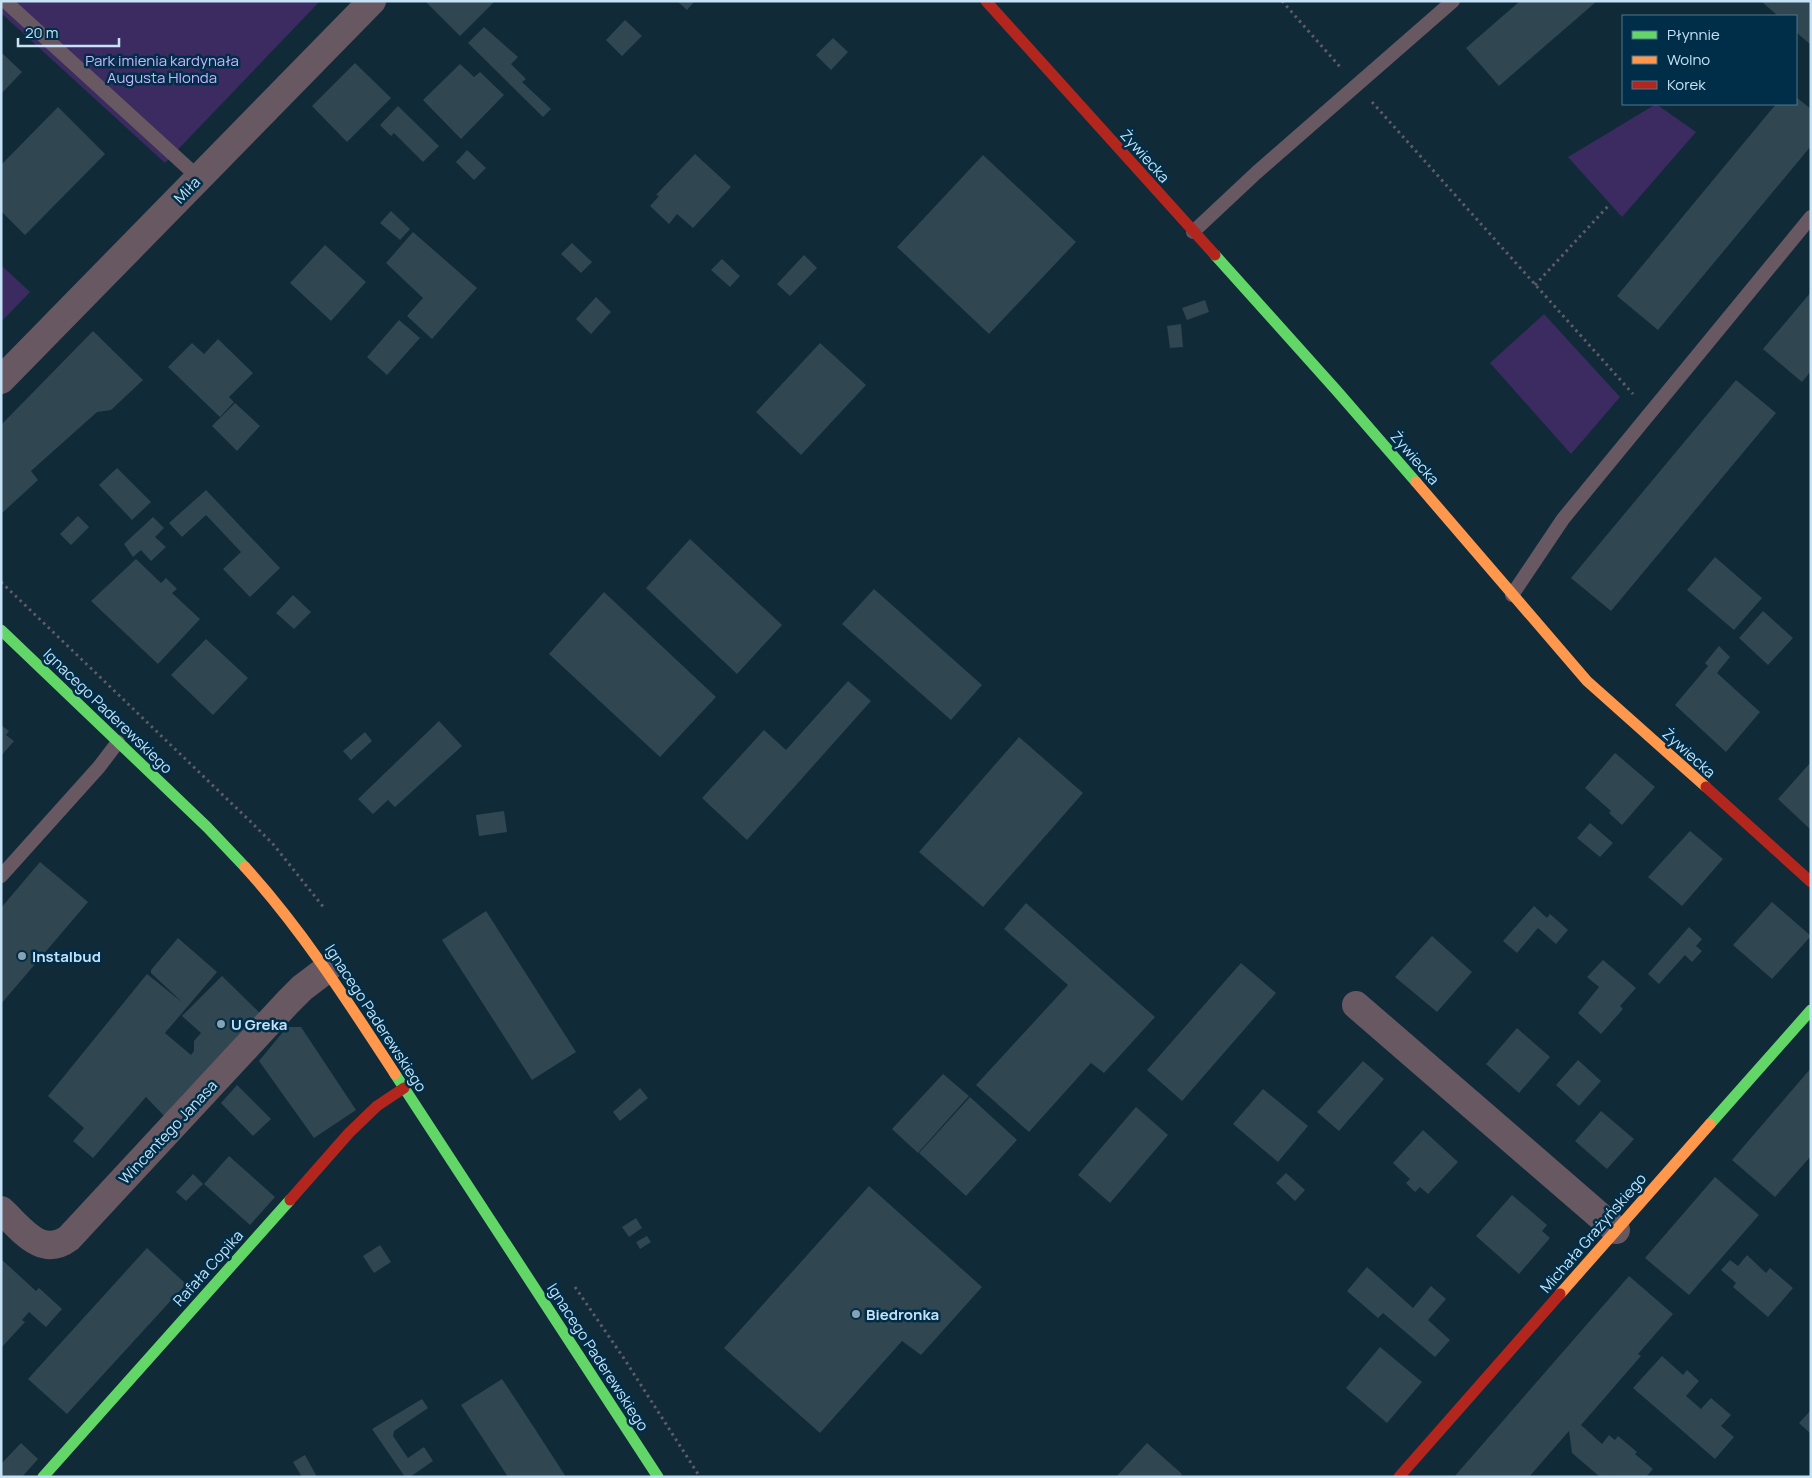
<svg xmlns="http://www.w3.org/2000/svg" width="1812" height="1478" font-family="Manrope,sans-serif">
<style>
.green{fill:#3b2b60}
.building{fill:#304650}
.lines{fill:none;stroke-linecap:round;stroke-linejoin:round}
.path{stroke:#5f5c65;stroke-width:3;stroke-dasharray:2.5 4;stroke-linecap:butt}
.lane{stroke:#685861;stroke-width:14}
.street{stroke:#685861;stroke-width:28}
.fast{stroke:#63d668;stroke-width:11}
.slow{stroke:#ff974d;stroke-width:11}
.jam{stroke:#b3261e;stroke-width:11}
.poi-dot{fill:#86a2b4;stroke:#002e48;stroke-width:2}
.labels{text-anchor:middle;dominant-baseline:central;stroke-width:5;stroke-linejoin:round;paint-order:stroke}
.park-label{font-size:15px;fill:#cbb2fd;stroke:#002e48}
.street-label{font-size:15px;fill:#c5e2f7;stroke:#002e48}
.poi-label{font-size:15px;font-weight:bold;fill:#c5e2f7;stroke:#002e48;text-anchor:start}
</style>
<rect width="100%" height="100%" fill="#102a38"/>
<g class="green">
<path d="M1,1h319l-155,162 -164,-150z"/>
<path d="M1656,104l40,28 -74,85 -54,-60z"/>
<path d="M1,265l29,27 -29,30z"/>
<path d="M1544,314l76,83 -49,57 -81,-91z"/>
</g>
<g class="building">
<path d="M425,1h70l-35,35z"/>
<path d="M677,1h18l-8,9z"/>
<path d="M1520,1h77l-98,85 -33,-38z"/>
<path d="M1761,1h50v44l-15,-13v-16h-18z"/>
<path d="M625,20l17,16 -20,20 -16,-16z"/>
<path d="M484,27l34,30 -7,7 15,15 -4,3 29,27 -8,8 -75,-74z"/>
<path d="M833,38l15,14 -17,18 -15,-15z"/>
<path d="M1,52l21,20 -21,22z"/>
<path d="M355,63l36,35 -44,44 -35,-36z"/>
<path d="M460,64l14,13 6,-5 24,23 -43,44 -38,-39z"/>
<path d="M1796,97l15,12v37l-153,184 -41,-34 159,-192h20z"/>
<path d="M398,106l41,40 -16,16 -29,-29 -3,3 -11,-11z"/>
<path d="M58,107l47,47 -80,81 -24,-24v-46z"/>
<path d="M467,150l19,18 -12,12 -18,-18z"/>
<path d="M695,154l36,33 -38,41 -16,-14 -8,10 -19,-18 9,-10 -3,-1z"/>
<path d="M983,155l93,87 -87,92 -92,-87z"/>
<path d="M391,211l19,18 -10,11 -20,-17z"/>
<path d="M413,232l64,56 -45,51 -25,-23 16,-18 -37,-35z"/>
<path d="M572,243l20,19 -11,11 -20,-19z"/>
<path d="M325,245l41,37 -35,39 -41,-38z"/>
<path d="M804,255l13,13 -27,28 -13,-12z"/>
<path d="M722,259l18,17 -10,11 -19,-17z"/>
<path d="M1811,292v79l-9,11 -39,-33z"/>
<path d="M596,297l15,15 -20,22 -15,-15z"/>
<path d="M1205,300l4,12 -22,8 -5,-12z"/>
<path d="M399,320l21,18 -33,37 -20,-18z"/>
<path d="M1181,324l2,23 -13,1 -3,-22z"/>
<path d="M93,331l50,49 -32,30 -14,2 -66,59 7,9 -37,34v-89z"/>
<path d="M218,339l35,34 -24,24 5,5 -14,15 -52,-50 24,-24 12,11z"/>
<path d="M820,343l46,42 -65,70 -45,-43z"/>
<path d="M1736,380l40,33 -165,198 -40,-33z"/>
<path d="M235,403l25,23 -23,25 -25,-25z"/>
<path d="M117,468l34,34 -19,18 -33,-35z"/>
<path d="M206,490l74,78 -30,29 -27,-28 18,-17 -35,-37 -24,22 -13,-14z"/>
<path d="M78,516l11,11 -18,18 -11,-11z"/>
<path d="M153,517l11,11 -9,9 11,10 -15,14 -10,-11 -8,7 -9,-13z"/>
<path d="M690,539l92,86 -45,49 -91,-86z"/>
<path d="M1715,557l47,41 -28,32 -47,-40z"/>
<path d="M136,559l25,24 5,-5 11,11 -5,4 28,26 -42,45 -67,-63z"/>
<path d="M874,589l108,96 -31,35 -109,-96z"/>
<path d="M604,592l112,105 -56,60 -111,-103z"/>
<path d="M293,595l18,17 -17,17 -18,-16z"/>
<path d="M1763,611l30,27 -25,27 -29,-27z"/>
<path d="M206,639l42,39 -35,37 -42,-40z"/>
<path d="M1719,646l11,11 -13,16 43,39 -34,40 -51,-47 33,-39 -3,-3z"/>
<path d="M848,681l23,20 -124,139 -45,-42 62,-68 22,20z"/>
<path d="M439,721l23,25 -67,61 -7,-7 -15,14 -15,-15z"/>
<path d="M1,725l8,6 -3,4 8,6 -13,15z"/>
<path d="M365,732l7,9 -21,19 -8,-9z"/>
<path d="M1019,737l64,56 -100,114 -64,-55z"/>
<path d="M1615,753l40,34 -33,38 -13,-12 2,-2 -26,-23z"/>
<path d="M1811,762v68l-33,-31z"/>
<path d="M504,811l3,21 -28,4 -3,-21z"/>
<path d="M1590,823l23,20 -13,14 -23,-19z"/>
<path d="M1690,831l33,28 -41,47 -34,-29z"/>
<path d="M40,862l48,40 -87,102v-96z"/>
<path d="M1772,902l39,34 -39,43 -39,-34z"/>
<path d="M1026,903l129,114 -51,56 -13,-10 -62,69 -53,-47 92,-100 -64,-56z"/>
<path d="M1534,906l13,12 3,-4 18,16 -12,14 -18,-16 -21,25 -14,-12z"/>
<path d="M486,911l90,141 -44,28 -90,-140z"/>
<path d="M1689,927l13,12 -6,7 6,5 -10,11 -7,-7 -26,29 -11,-10z"/>
<path d="M1432,936l40,36 -35,40 -42,-35z"/>
<path d="M178,938l39,34 -52,61 26,22 3,-4v-10l7,-8 -19,-17 40,-40 39,38 -94,105 -21,-22 -53,61 -20,-17 11,-13 -36,-32 99,-122 36,29 -32,-30v-3z"/>
<path d="M1603,960l33,28 -16,18 3,3 -22,25 -23,-21 21,-26 -12,-10z"/>
<path d="M1241,963l35,30 -94,108 -35,-31z"/>
<path d="M287,1027h14l55,83 -42,28 -55,-77z"/>
<path d="M1517,1028l33,29 -31,36 -33,-29z"/>
<path d="M1578,1060l23,21 -22,25 -23,-21z"/>
<path d="M1363,1061l21,18 -45,52 -22,-19z"/>
<path d="M1811,1068v88l-36,41 -43,-37z"/>
<path d="M943,1074l26,22 -51,57 -26,-24z"/>
<path d="M237,1085l34,34 -18,17 -32,-33z"/>
<path d="M640,1088l8,10 -28,23 -7,-9z"/>
<path d="M1263,1089l45,37 -30,36 -45,-38z"/>
<path d="M970,1097l47,43 -51,56 -47,-43z"/>
<path d="M1136,1107l32,28 -58,68 -32,-28z"/>
<path d="M1601,1111l33,28 -27,30 -32,-28z"/>
<path d="M1423,1130l35,32 -30,32 -8,-7 -5,5 -9,-9 4,-4 -17,-16z"/>
<path d="M229,1156l46,41 -25,28 -46,-41z"/>
<path d="M1286,1173l19,17 -10,11 -19,-18z"/>
<path d="M193,1174l10,10 -17,17 -10,-9z"/>
<path d="M1715,1177l44,38 -70,80 -44,-37z"/>
<path d="M869,1186l113,101 -61,68 -19,-14 -82,92 -96,-85z"/>
<path d="M1512,1195l35,30 -5,6 8,7 -31,36 -43,-38z"/>
<path d="M636,1218l6,10 -13,9 -7,-10z"/>
<path d="M647,1236l4,6 -11,7 -4,-7z"/>
<path d="M380,1245l11,17 -17,11 -11,-17z"/>
<path d="M147,1248l39,36 -119,130 -39,-35z"/>
<path d="M1747,1255l19,18 4,-5 23,20 -25,29 -35,-30 3,-4 -15,-13 9,-10 8,6z"/>
<path d="M1,1259l35,32 3,-3 23,21 -16,18 -17,-15 -7,8 3,2 -24,26z"/>
<path d="M1367,1267l46,41 18,-22 15,13 -18,21 22,20 -15,17 -52,-44 -5,5 -31,-27z"/>
<path d="M1629,1276l44,38 -35,40 3,2 -60,69 21,19 7,-9 6,5 3,-4 19,16 -2,2 18,15 -7,8h-31l-2,-2 -1,2h-12l-28,-24 -3,-22 -40,46h-75z"/>
<path d="M1380,1347l42,35 -35,41 -41,-35z"/>
<path d="M1662,1356l21,19 4,-5 12,11 -13,15 15,13 10,-11 20,17 -10,11 13,11 -19,22 -82,-71z"/>
<path d="M502,1379l33,50 31,48h-58l-47,-72z"/>
<path d="M422,1399l6,9 -34,23 -1,5 15,22 16,-11 9,14 -23,16h-5l-33,-48z"/>
<path d="M1811,1410v24l-12,-11z"/>
<path d="M21,1443l17,16 -16,18h-21v-13z"/>
<path d="M1147,1443l35,31 -2,3h-64z"/>
<path d="M305,1455l12,22h-15l-9,-15z"/>
</g>
<g class="lines">
<g class="path">
<path d="M1282,1l59,67"/>
<path d="M1372,102l261,292"/>
<path d="M1535,285l75,-81"/>
<path d="M1,582l250,240 22,22 52,65"/>
<path d="M575,1287l48,70 77,120"/>
</g>
<g class="lane">
<path d="M5,1l194,177"/>
<path d="M1193,232l63,-59 197,-172"/>
<path d="M1512,595l51,-76 248,-302"/>
<path d="M1,876l98,-109 19,-25"/>
</g>
<g class="street">
<path d="M1,380l371,-379"/>
<path d="M1356,1005l260,225"/>
<path d="M1,1210c20,18 40,49 68,28l219,-236 14,-14 25,-19"/>
</g>
<g class="fast">
<path d="M1215,255l122,136 79,91"/>
<path d="M1,630l206,197 38,40"/>
<path d="M395,1074l263,403"/>
<path d="M1710,1124l101,-114"/>
<path d="M43,1477l247,-277"/>
</g>
<g class="slow">
<path d="M1416,482l171,199 119,106"/>
<path d="M245,867c58,64 103,135 150,207"/>
<path d="M1560,1294l150,-170"/>
</g>
<g class="jam">
<path d="M986,1l229,254"/>
<path d="M1706,787l105,95"/>
<path d="M290,1200l59,-67 28,-27 27,-18"/>
<path d="M1399,1477l161,-183"/>
</g>
</g>
<g class="poi-dot">
<circle cx="22" cy="956" r="5"/>
<circle cx="221" cy="1024" r="5"/>
<circle cx="856" cy="1314" r="5"/>
</g>
<g class="labels">
<g class="park-label">
<text x="162" y="60">Park imienia kardynała<tspan x="162" dy="17">Augusta Hlonda</tspan></text>
</g>
<g class="street-label">
<text transform="translate(1145 156) rotate(48)">Żywiecka</text>
<text transform="translate(187 190) rotate(-46)">Miła</text>
<text transform="translate(1415 458) rotate(49)">Żywiecka</text>
<text transform="translate(108 711) rotate(44)">Ignacego Paderewskiego</text>
<text transform="translate(1689 753) rotate(42)">Żywiecka</text>
<text transform="translate(376 1018) rotate(57)">Ignacego Paderewskiego</text>
<text transform="translate(168 1132) rotate(-47)">Wincentego Janasa</text>
<text transform="translate(1593 1233) rotate(-49)">Michała Grażyńskiego</text>
<text transform="translate(208 1268) rotate(-48)">Rafała Copika</text>
<text transform="translate(598 1357) rotate(57)">Ignacego Paderewskiego</text>
</g>
<g class="poi-label">
<text x="32" y="956">Instalbud</text>
<text x="231" y="1024">U Greka</text>
<text x="866" y="1314">Biedronka</text>
</g>
</g>
<rect width="1812" height="1478" fill="none" stroke="#c5e2f7" stroke-width="5"/>
<rect x="1622" y="15" width="175" height="90" fill="#002e48" stroke="#4f768e"/>
<rect x="1632" y="31" width="25" height="8" fill="#63d668" stroke="#4f768e"/>
<text x="1667" y="40" font-size="15" fill="#c5e2f7">Płynnie</text>
<rect x="1632" y="56" width="25" height="8" fill="#ff974d" stroke="#4f768e"/>
<text x="1667" y="65" font-size="15" fill="#c5e2f7">Wolno</text>
<rect x="1632" y="81" width="25" height="8" fill="#b3261e" stroke="#4f768e"/>
<text x="1667" y="90" font-size="15" fill="#c5e2f7">Korek</text>
<path d="M18 38v8h101v-8" fill="none" stroke="#c5e2f7" stroke-width="2.5"/>
<text x="25" y="38" font-size="15" fill="#c5e2f7" stroke="#002e48" stroke-width="4" paint-order="stroke">20 m</text>
</svg>
